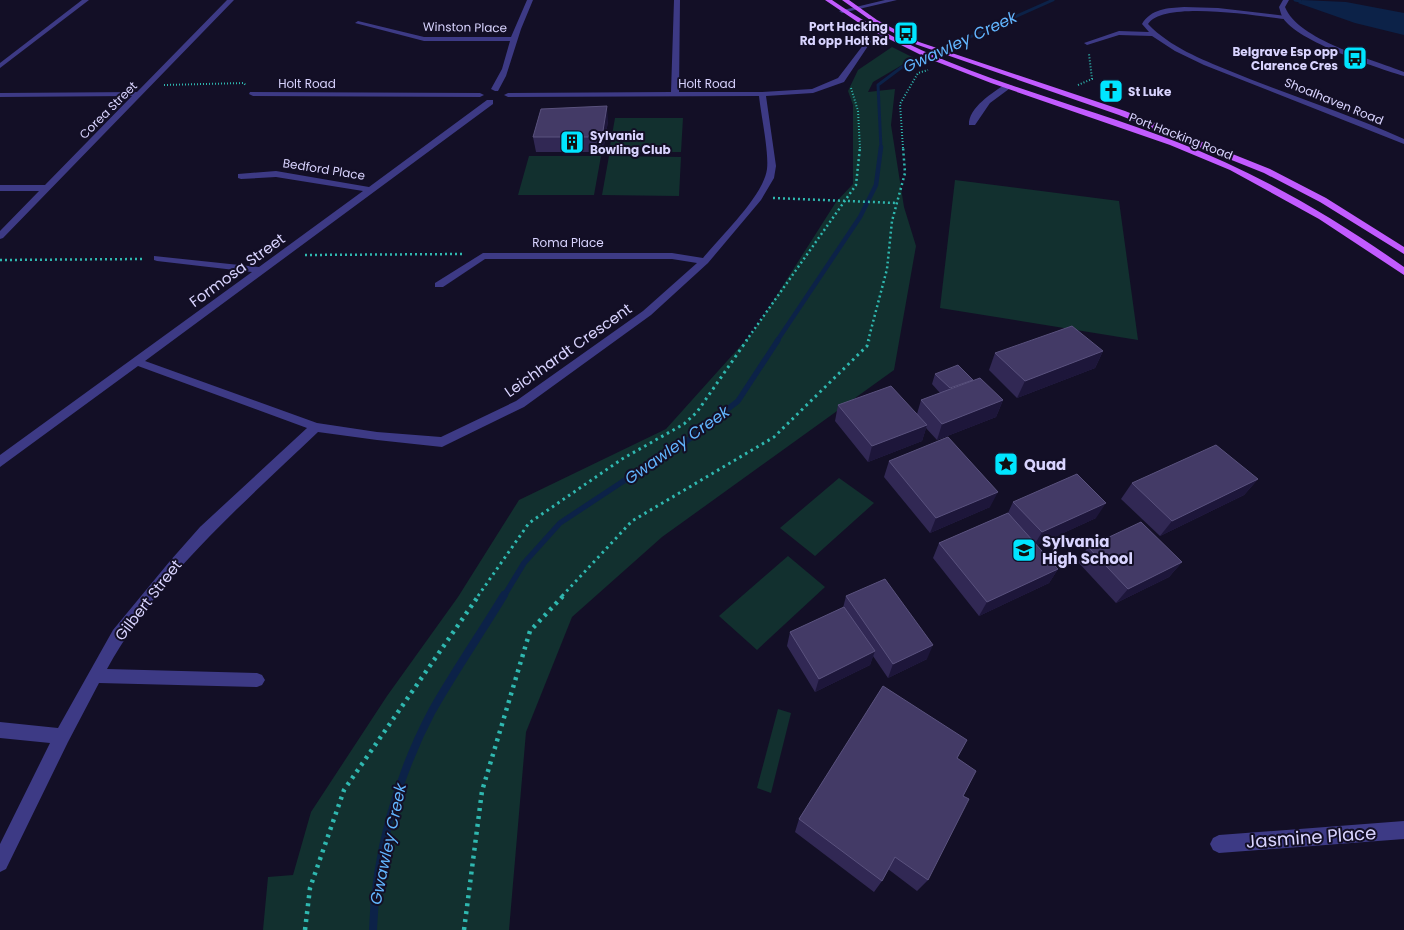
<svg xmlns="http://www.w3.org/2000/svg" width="1404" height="930" font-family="Poppins,sans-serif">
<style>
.green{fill:#12302f}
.water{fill:#0c2248}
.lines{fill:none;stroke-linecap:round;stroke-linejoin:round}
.stream-far3{stroke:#0c2248;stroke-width:3}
.stream-far2{stroke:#0c2248;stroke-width:4.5}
.stream-far1{stroke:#0c2248;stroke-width:5.5}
.stream{stroke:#0c2248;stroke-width:8}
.path-far3{stroke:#2fb8b0;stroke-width:2;stroke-dasharray:1 2;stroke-linecap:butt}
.path-far2{stroke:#2fb8b0;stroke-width:2.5;stroke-dasharray:2 3;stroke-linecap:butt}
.path-far1{stroke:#2fb8b0;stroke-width:3;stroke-dasharray:2.5 4;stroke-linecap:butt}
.path{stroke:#2fb8b0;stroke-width:4.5;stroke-dasharray:3 5;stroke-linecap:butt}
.minor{fill:#3d3a85;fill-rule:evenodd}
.tertiary{fill:#3d3a85;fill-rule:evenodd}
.primary{fill:#c25bff;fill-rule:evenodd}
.wall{fill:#312854}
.shaded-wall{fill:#1d163a}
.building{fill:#433a66;stroke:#5a527e}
.labels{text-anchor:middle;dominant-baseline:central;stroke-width:4;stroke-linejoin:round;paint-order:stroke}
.far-poi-label{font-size:12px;font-weight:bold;fill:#d9d4ff;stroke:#130f26;text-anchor:end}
.far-street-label{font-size:12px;fill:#d9d4ff;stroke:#130f26}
.street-label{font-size:15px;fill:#d9d4ff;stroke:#130f26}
.poi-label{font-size:15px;font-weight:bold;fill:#d9d4ff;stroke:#130f26;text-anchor:start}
.water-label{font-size:16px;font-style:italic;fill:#62b6ff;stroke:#130f26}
.near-street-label{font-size:18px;fill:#d9d4ff;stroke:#130f26}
</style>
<rect width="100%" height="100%" fill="#130f26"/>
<g class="green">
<path d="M892,47l22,11 -41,24 -5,10 27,-3 -4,36 13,82 12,39 -22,124 -232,167 -90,80 -46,115 -17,198h-246l5,-53 25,-2 18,-63 76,-116 71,-99 61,-97 147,-71 88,-98 82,-129 17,-18v-79l-5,-14 10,-21z"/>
<path d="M615,118h68l-2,34h-72z"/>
<path d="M529,156h72l-7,39h-76z"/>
<path d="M609,156l72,1 -2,39 -77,-1z"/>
<path d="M955,180l164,21 19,139 -198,-32z"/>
<path d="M839,478l35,25 -59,53 -35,-28z"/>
<path d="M788,556l37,31 -68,63 -38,-34z"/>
<path d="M778,709l13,4 -20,80 -14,-5z"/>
</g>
<path class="water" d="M1302,0l44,2 58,11v22l-49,-12 -57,-20z"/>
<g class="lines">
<g class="stream-far3">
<path d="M1295,0l5,1"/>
<path d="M881,148l-3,-63 24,-18 151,-67"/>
</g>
<path class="stream-far2" d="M777,341l83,-124 16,-32 5,-38"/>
<path class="stream-far1" d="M504,596l20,-33 36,-40 62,-41 48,-28 68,-53 40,-61"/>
<path class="stream" d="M373,930c2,-75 24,-153 59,-219 22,-39 49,-78 72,-116"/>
<g class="path-far3">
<path d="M164,85l80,-2 2,3"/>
<path d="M1078,85l14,-6 -3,-25"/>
<path d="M851,88l7,23 2,37"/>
<path d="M903,148l-3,-44 18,-31 10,-3"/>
</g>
<g class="path-far2">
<path d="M773,198l124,5"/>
<path d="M305,255l157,-1"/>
<path d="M0,260l144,-1"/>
<path d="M746,341l110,-156 4,-38"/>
<path d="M868,341l19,-72 5,-48 13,-48 -2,-26"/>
</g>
<g class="path-far1">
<path d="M478,596l51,-73 93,-64 62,-35 13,-12 50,-72"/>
<path d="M562,596l70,-75 142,-84 93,-91 2,-6"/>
</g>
<g class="path">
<path d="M305,930l5,-42 34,-98 135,-195"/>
<path d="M464,930l18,-139 48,-160 34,-36"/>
</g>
<g class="minor">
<path d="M82,0h7l-89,68v-5z"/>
<path d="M227,0h7l-231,238 -3,1v-8l39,-40h-39v-6h45l87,-89 -132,1v-4l137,-1z"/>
<path d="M527,0h6l-12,29 -15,47 -8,15h-3l-4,-2 11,-20 8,-28h-86l-69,-18 3,-2 66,16h87z"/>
<path d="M674,0h6l-1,92h83l50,-3 26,-11 26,-34 17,-9 5,1 -18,10 -24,36 -31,11 -47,3 10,70 -2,12 -13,22 -53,63 -57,52 -127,92 -78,38 -4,2 -65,-7 -59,-8c-75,72 -160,144 -211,237l150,4 5,2 3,5 -3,5 -5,2 -158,-4 -31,59 -62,127 -6,3v-28l50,-101 -50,-5v-16l58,6 55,-98 57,-69 30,-34 107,-99 -169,-62 -138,101v-12l252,-183 -95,-11 -3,-1v-4l105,11 104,-76 -87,-14 -35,2 -3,-1v-4l38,-3 93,16 118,-87h6v4l-348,257 172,62 60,9 64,5 75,-36 127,-90 54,-48 -25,-4h-187l-42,28h-8v-4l48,-30h189l31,5c17,-21 61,-63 64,-89 2,-17 -6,-54 -8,-73l-251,1 -4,-2 4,-2 163,-1z"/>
<path d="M1184,7l34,1 68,8 1,1 -3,2c-27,-3 -120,-19 -136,5 22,23 53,35 82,47 58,24 117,42 174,68v5l-200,-79 -29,-14 -23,-15 -33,-1 -32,10 -3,-2 35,-12 30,1 -7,-8c9,-15 25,-16 42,-17z"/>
<path d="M1006,84l7,2 -23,17 -15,22h-6c-1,-17 24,-33 37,-41z"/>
<path d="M250,92l230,1 4,2 -4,2 -227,-1 -4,-2z"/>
<path d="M1404,821v18l-185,14 -6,-3 -3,-6 3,-6 6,-3z"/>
</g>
<g class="tertiary">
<path d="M885,0h12l-55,13 -3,-2z"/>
<path d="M1283,0h6l-4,7c13,33 87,52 119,65v4c-27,-8 -107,-35 -121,-58 -2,-3 -3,-8 -4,-11z"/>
</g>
<g class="primary">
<path d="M825,0h7c103,72 229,97 345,142 81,31 156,75 227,125v8l-85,-56 -89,-49 -60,-25 -179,-62 -64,-25 -62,-31z"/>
<path d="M842,0h7l28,20 42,22 206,69 145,58 56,29 78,49v7l-84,-52 -56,-29 -145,-58 -204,-71 -42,-22z"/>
</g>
</g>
<g class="wall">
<path d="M608,121l-5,31h-67l-3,-15z"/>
<path d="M1103,351l-8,17 -78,30 -28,-28 6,-17z"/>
<path d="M935,374l38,6v1l30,19 -7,17 -59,23 -11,-12 -4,13 -54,21 -33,-41 3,-16 79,9 4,-14 19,-7 -8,-9z"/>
<path d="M889,461l101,46 -60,26 -46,-56z"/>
<path d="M1258,479l-14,16 -84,41 -39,-37 11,-16z"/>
<path d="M1013,502l83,16 -59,27 21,24 -9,14 -70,33 -46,-58 6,-15 69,-30z"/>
<path d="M1088,547l94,15 -13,15 -53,26 -38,-41z"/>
<path d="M846,596l81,63 -39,19 -15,-22 -3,9 -55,27 -28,-46 3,-14 53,-24z"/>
<path d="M957,758l6,38 -35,84 -11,11 -29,-22 -6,12 -8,11 -79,-60 4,-13z"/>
</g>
<g class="shaded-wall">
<path d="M607,106l1,15 -5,31 -1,-15z"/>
<path d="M1103,351l-8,17 -78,30 8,-17z"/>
<path d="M973,380l-4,10 -23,9 4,-11z"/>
<path d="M1003,400l-7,17 -59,23 5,-16z"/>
<path d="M927,425l-5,16 -54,21 4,-16z"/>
<path d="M1258,479l-14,16 -84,41 12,-15z"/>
<path d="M998,492l-8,15 -60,26 6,-15z"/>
<path d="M1106,503l-10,15 -63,29 9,-15z"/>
<path d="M1182,562l-13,15 -53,26 12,-14z"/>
<path d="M1058,569l-9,14 -70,33 8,-14z"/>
<path d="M933,645l-6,14 -39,19 5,-14z"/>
<path d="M875,651l-5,14 -55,27 4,-13z"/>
</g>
<g class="building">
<path d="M607,106l-5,31h-69l8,-28z"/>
<path d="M1072,326l31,25 -78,30 -30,-28z"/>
<path d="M958,365l15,15 -23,8 -15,-14z"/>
<path d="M980,378l23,22 -61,24 -21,-24z"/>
<path d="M891,386l36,39 -55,21 -34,-41z"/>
<path d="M948,437l50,55 -62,26 -47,-57z"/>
<path d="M1216,445l42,34 -86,42 -40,-38z"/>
<path d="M1077,474l29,29 -64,29 -29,-30z"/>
<path d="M1008,513l50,56 -71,33 -48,-59z"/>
<path d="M1141,522l41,40 -54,27 -40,-42z"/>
<path d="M885,579l48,66 -40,19 -47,-68z"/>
<path d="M844,607l31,44 -56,28 -29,-47z"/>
<path d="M883,686l84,54 -10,18 19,13 -13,25 6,3 -41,81 -33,-23 -13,24 -83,-62z"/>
</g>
<defs>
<g id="bus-square" transform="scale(1.25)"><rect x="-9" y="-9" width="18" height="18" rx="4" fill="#00e5ff" stroke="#130f26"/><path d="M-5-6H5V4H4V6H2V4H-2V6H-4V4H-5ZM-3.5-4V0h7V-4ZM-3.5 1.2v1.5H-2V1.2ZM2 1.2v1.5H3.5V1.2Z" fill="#111"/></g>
<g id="church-square" transform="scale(1.25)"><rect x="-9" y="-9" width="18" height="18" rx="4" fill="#00e5ff" stroke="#130f26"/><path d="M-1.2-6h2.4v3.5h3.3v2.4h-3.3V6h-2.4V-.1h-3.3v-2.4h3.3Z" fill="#111"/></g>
<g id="building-square" transform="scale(1.25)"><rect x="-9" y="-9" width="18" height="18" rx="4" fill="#00e5ff" stroke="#130f26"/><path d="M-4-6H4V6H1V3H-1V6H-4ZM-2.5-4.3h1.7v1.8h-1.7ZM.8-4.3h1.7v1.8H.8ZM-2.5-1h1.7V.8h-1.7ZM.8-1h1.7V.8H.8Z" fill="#111"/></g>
<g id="sight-square" transform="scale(1.25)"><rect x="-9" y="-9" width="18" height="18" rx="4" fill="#00e5ff" stroke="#130f26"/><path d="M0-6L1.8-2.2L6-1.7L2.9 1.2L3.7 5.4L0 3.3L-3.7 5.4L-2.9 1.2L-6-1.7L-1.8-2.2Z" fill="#111"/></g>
<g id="school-square" transform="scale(1.25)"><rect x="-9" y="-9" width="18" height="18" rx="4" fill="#00e5ff" stroke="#130f26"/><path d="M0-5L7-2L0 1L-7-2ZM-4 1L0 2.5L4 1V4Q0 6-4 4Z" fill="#111"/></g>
</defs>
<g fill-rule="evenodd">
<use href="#bus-square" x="906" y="33"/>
<use href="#bus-square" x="1355" y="58"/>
<use href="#church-square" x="1111" y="91"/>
<use href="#building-square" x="572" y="142"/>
<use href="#sight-square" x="1006" y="464"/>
<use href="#school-square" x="1024" y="550"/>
</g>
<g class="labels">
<g class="far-poi-label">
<text x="888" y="26">Port Hacking<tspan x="888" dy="14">Rd opp Holt Rd</tspan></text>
<text x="1338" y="51">Belgrave Esp opp<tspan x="1338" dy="14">Clarence Cres</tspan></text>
<text x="1128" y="91" text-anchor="start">St Luke</text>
<text x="590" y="135" text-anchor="start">Sylvania<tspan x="590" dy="14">Bowling Club</tspan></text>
</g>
<g class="far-street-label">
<text transform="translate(465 27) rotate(1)">Winston Place</text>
<text x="307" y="83">Holt Road</text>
<text x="707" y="83">Holt Road</text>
<text transform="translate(1334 101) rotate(22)">Shoalhaven Road</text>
<text transform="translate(108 110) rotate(-45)">Corea Street</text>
<text transform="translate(1181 136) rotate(21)">Port Hacking Road</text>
<text transform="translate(324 169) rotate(9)">Bedford Place</text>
<text x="568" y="242">Roma Place</text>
</g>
<g class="street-label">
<text transform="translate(237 270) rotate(-36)">Formosa Street</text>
<text transform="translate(568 350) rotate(-35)">Leichhardt Crescent</text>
<text transform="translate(148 600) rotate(-52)">Gilbert Street</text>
</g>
<g class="poi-label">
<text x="1024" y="464">Quad</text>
<text x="1042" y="541">Sylvania<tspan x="1042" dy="17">High School</tspan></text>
</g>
<g class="water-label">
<text transform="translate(960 42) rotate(-25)">Gwawley Creek</text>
<text transform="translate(677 445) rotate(-35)">Gwawley Creek</text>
<text transform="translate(388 844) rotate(-78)">Gwawley Creek</text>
</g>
<g class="near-street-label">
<text transform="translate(1311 837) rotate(-4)">Jasmine Place</text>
</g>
</g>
</svg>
